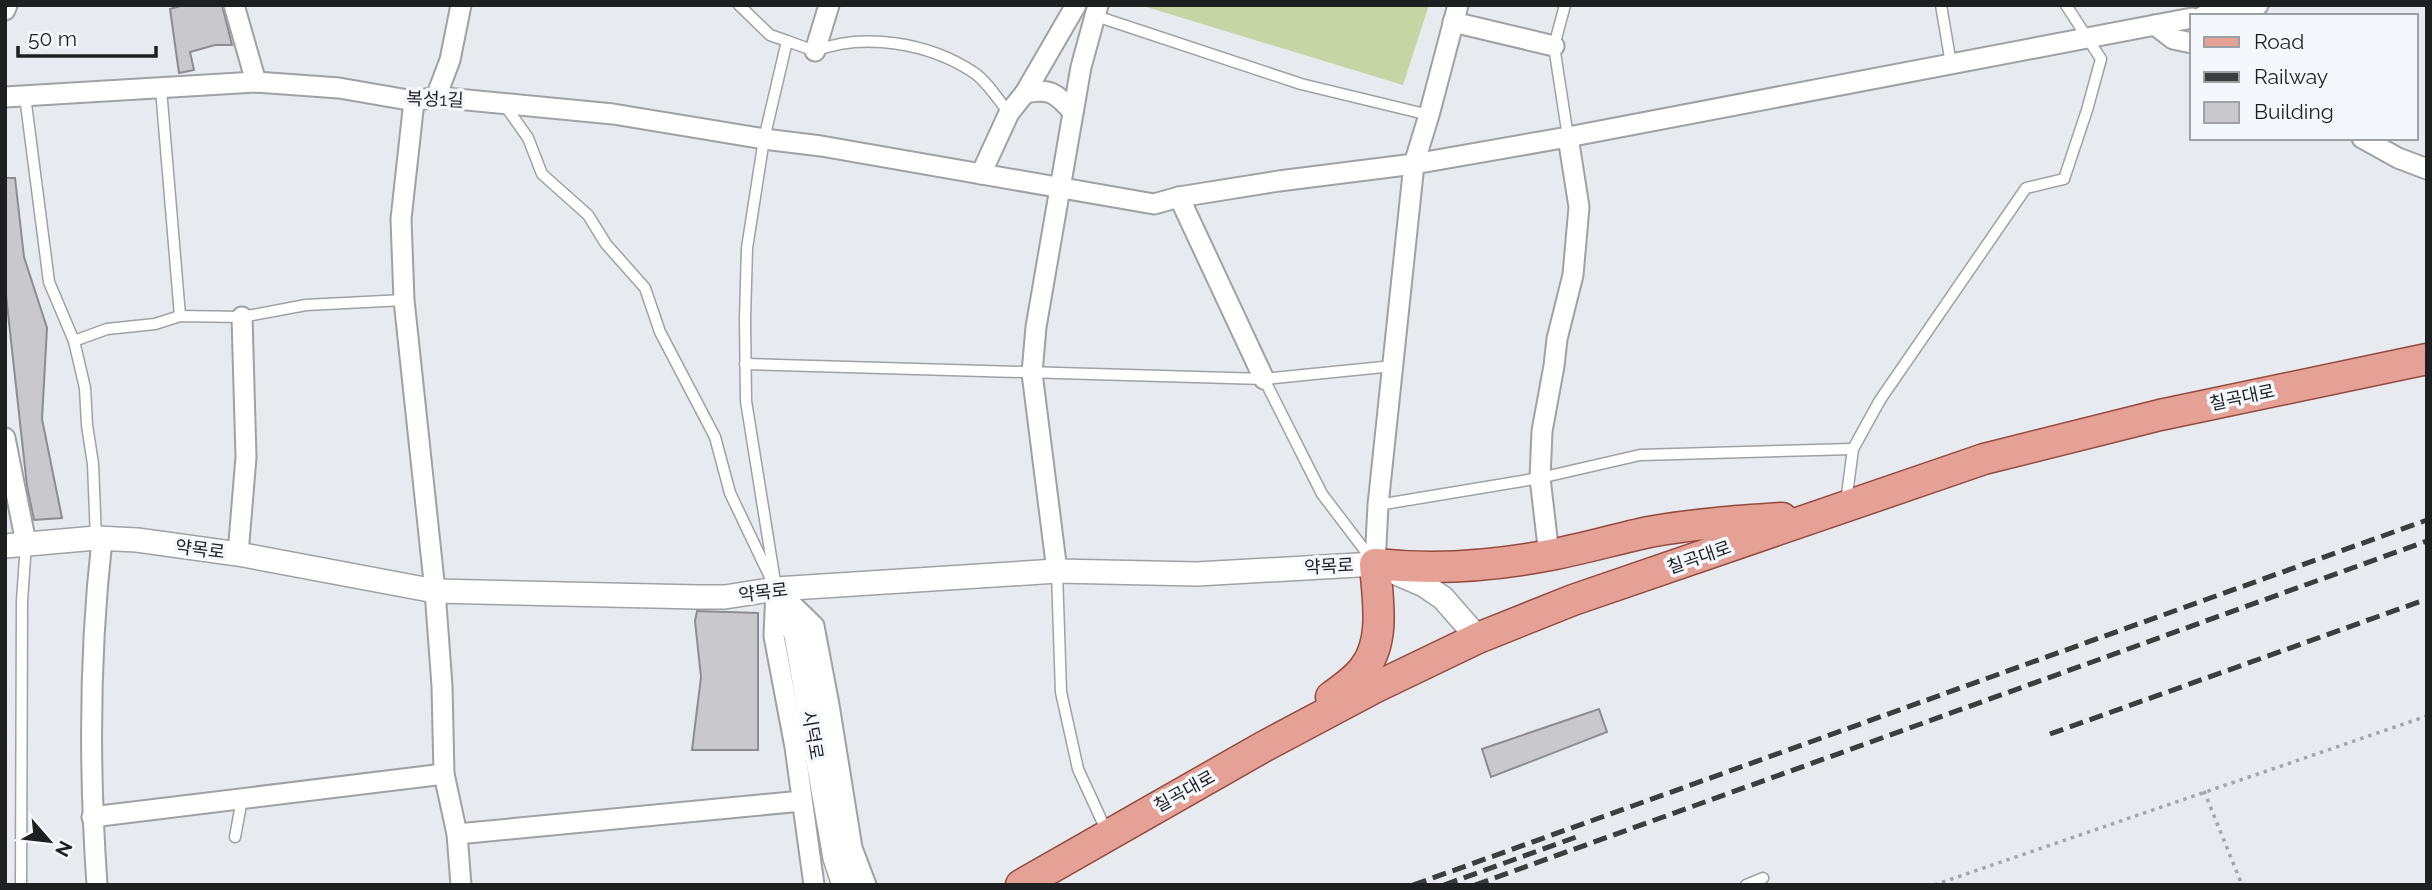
<svg xmlns="http://www.w3.org/2000/svg" width="2432" height="890" font-family="Raleway,'Noto Sans KR',sans-serif">
<style>
.pitch{fill:#c6d5a3}
.building{fill:#c9c8cc;stroke:#8d8c90;stroke-width:2}
.lines{fill:none;stroke-linecap:round;stroke-linejoin:round}
.service-casing{stroke:#9fa1a5;stroke-width:13}
.minor-casing{stroke:#9fa1a5;stroke-width:23}
.tertiary-casing{stroke:#9fa1a5;stroke-width:26}
.primary-casing{stroke:#944b3f;stroke-width:33}
.path{stroke:#a4a6a9;stroke-width:3.5;stroke-dasharray:3.5 5;stroke-linecap:butt}
.service{stroke:#fff;stroke-width:10}
.minor{stroke:#fff;stroke-width:19}
.tertiary{stroke:#fff;stroke-width:23}
.primary{stroke:#e5a196;stroke-width:30}
.rail{stroke:#3b3d3e;stroke-width:5;stroke-dasharray:14 7;stroke-linecap:butt}
.labels{text-anchor:middle;dominant-baseline:central;stroke-width:7;stroke-linejoin:round;paint-order:stroke}
.street-label{font-size:18px;fill:#1e1f20;stroke:#f4f7fc}
</style>
<rect width="100%" height="100%" fill="#e7eaee"/>
<path class="pitch" d="M1140,5h289l-26,80z"/>
<g class="building">
<path d="M184,5h38l10,40h-17l-25,7 4,18 -15,3 -9,-64z"/>
<path d="M5,178h10l9,79 23,71 -5,91 20,99 -28,2 -7,-34 -22,-200z"/>
<path d="M697,611l61,2v137h-66l9,-73 -6,-56z"/>
<path d="M1599,709l8,23 -116,45 -9,-28z"/>
</g>
<g class="lines">
<g class="service-casing">
<g id="service">
<path d="M739,5l31,30 17,6 -23,98 -17,109 -2,71 1,82 30,187"/>
<path d="M1565,5l-11,41 14,91"/>
<path d="M1941,5l10,59"/>
<path d="M1096,16l205,68 128,31"/>
<path d="M787,41l28,10c49,-19 114,-8 158,21 14,9 26,29 36,41"/>
<path d="M161,89l19,227"/>
<path d="M25,96l24,186 25,59 11,47 2,37 6,39 3,74"/>
<path d="M504,104l24,34 14,36 46,41 18,29 39,44 15,44 55,105 15,56 41,86"/>
<path d="M74,341l33,-12 48,-5 25,-8 62,1 64,-12 98,-5"/>
<path d="M745,364l519,15 129,-13"/>
<path d="M1264,379l58,115 51,67"/>
<path d="M1846,502l7,-53 27,-49 146,-212 38,-9 23,-69 14,-51 -35,-54"/>
<path d="M1378,505l162,-27 100,-23 213,-6"/>
<path d="M1057,572l4,120 17,77 29,63"/>
<path d="M235,837l7,-38"/>
<path d="M21,885l1,-284 4,-58"/>
<path d="M1746,885l17,-7"/>
</g>
</g>
<g class="minor-casing">
<g id="minor">
<path d="M234,5l22,77"/>
<path d="M5,10l2,-5"/>
<path d="M2203,16l55,-11"/>
<path d="M1453,22l101,24"/>
<path d="M2155,25l18,14 19,4"/>
<path d="M815,51l14,-46"/>
<path d="M1025,93c25,-5 31,0 48,19"/>
<path d="M5,97l251,-15 83,6 75,13 22,-4 177,17 151,25 57,7 333,58 25,-7 100,-16 135,-17 154,-27 624,-119"/>
<path d="M436,97l14,-37 11,-55"/>
<path d="M414,101l-13,118 3,81 31,291 7,95 2,88 13,60 4,51"/>
<path d="M2362,138l36,20 29,11"/>
<path d="M981,174l28,-61 16,-20 51,-88"/>
<path d="M1179,197l85,182"/>
<path d="M5,438l21,105"/>
<path d="M238,554l8,-97 -4,-140"/>
<path d="M1549,555l-9,-77 2,-47 12,-65 3,-27 16,-64 6,-68 -11,-70"/>
<path d="M1375,564l3,-59 36,-341 15,-49 29,-110"/>
<path d="M1057,571l-25,-198 4,-46 45,-260 17,-62"/>
<path d="M776,590l-2,46 21,111 19,138"/>
<path d="M781,594l33,32 15,79 23,143 14,37"/>
<path d="M92,817l352,-43"/>
<path d="M457,834l345,-33"/>
<path d="M97,885c-8,-115 -8,-230 5,-345"/>
</g>
</g>
<g class="tertiary-casing">
<g id="tertiary">
<path d="M5,546l91,-8 41,2 101,14 197,37 263,6h27l51,-8 281,-18 140,3 178,-10 49,21 19,13 35,40"/>
<path d="M776,589l20,46 39,223 9,27"/>
</g>
</g>
<g class="primary-casing">
<g id="primary">
<path d="M1331,697c11,-8 26,-18 34,-30 21,-28 12,-71 10,-103 57,6 118,2 175,-9 33,-6 66,-16 99,-23 44,-8 88,-11 133,-14"/>
<path d="M1021,885l242,-138 111,-59 104,-50 95,-38 411,-141 176,-44 267,-56"/>
</g>
</g>
<g class="path">
<path d="M2204,791l38,94"/>
<path d="M1934,885l493,-169"/>
</g>
<use href="#service" class="service"/>
<use href="#minor" class="minor"/>
<use href="#tertiary" class="tertiary"/>
<use href="#primary" class="primary"/>
<g class="rail">
<path d="M2050,734l377,-135"/>
<path d="M1413,885l1014,-365"/>
<path d="M1444,885l135,-49"/>
<path d="M1475,885l952,-344"/>
</g>
</g>
<g class="labels">
<g class="street-label">
<text transform="translate(435 99) rotate(2)">복성1길</text>
<text transform="translate(2242 397) rotate(-12)">칠곡대로</text>
<text transform="translate(200 549) rotate(7)">약목로</text>
<text transform="translate(1699 557) rotate(-19)">칠곡대로</text>
<text transform="translate(1329 566) rotate(-3)">약목로</text>
<text transform="translate(763 592) rotate(-7)">약목로</text>
<text transform="translate(813 735) rotate(80)">시덕로</text>
<text transform="translate(1184 791) rotate(-29)">칠곡대로</text>
</g>
</g>
<rect width="2432" height="890" fill="none" stroke="#1e1f20" stroke-width="14"/>
<rect x="2190" y="14" width="228" height="126" fill="#f4f7fc" stroke="#9ea1a4" stroke-width="2"/>
<rect x="2204" y="37" width="35" height="10" fill="#e5a196" stroke="#9ea1a4" stroke-width="2"/>
<text x="2254" y="49" font-size="21" fill="#1e1f20">Road</text>
<rect x="2204" y="72" width="35" height="10" fill="#3b3d3e" stroke="#9ea1a4" stroke-width="2"/>
<text x="2254" y="84" font-size="21" fill="#1e1f20">Railway</text>
<rect x="2204" y="102" width="35" height="21" fill="#c9c8cc" stroke="#9ea1a4" stroke-width="2"/>
<text x="2254" y="119" font-size="21" fill="#1e1f20">Building</text>
<g transform="translate(49 841) rotate(118)" stroke="#f4f7fc" stroke-width="5" paint-order="stroke">
<path d="M0-5L12 26L0 18L-12 26Z" fill="#1e1f20"/>
<text y="-10" font-size="19" font-weight="bold" text-anchor="middle" fill="#1e1f20">N</text>
</g>
<path d="M18 46v10h138v-10" fill="none" stroke="#1e1f20" stroke-width="3.5"/>
<text x="28" y="46" font-size="21" fill="#1e1f20" stroke="#f4f7fc" stroke-width="5" paint-order="stroke">50 m</text>
</svg>
